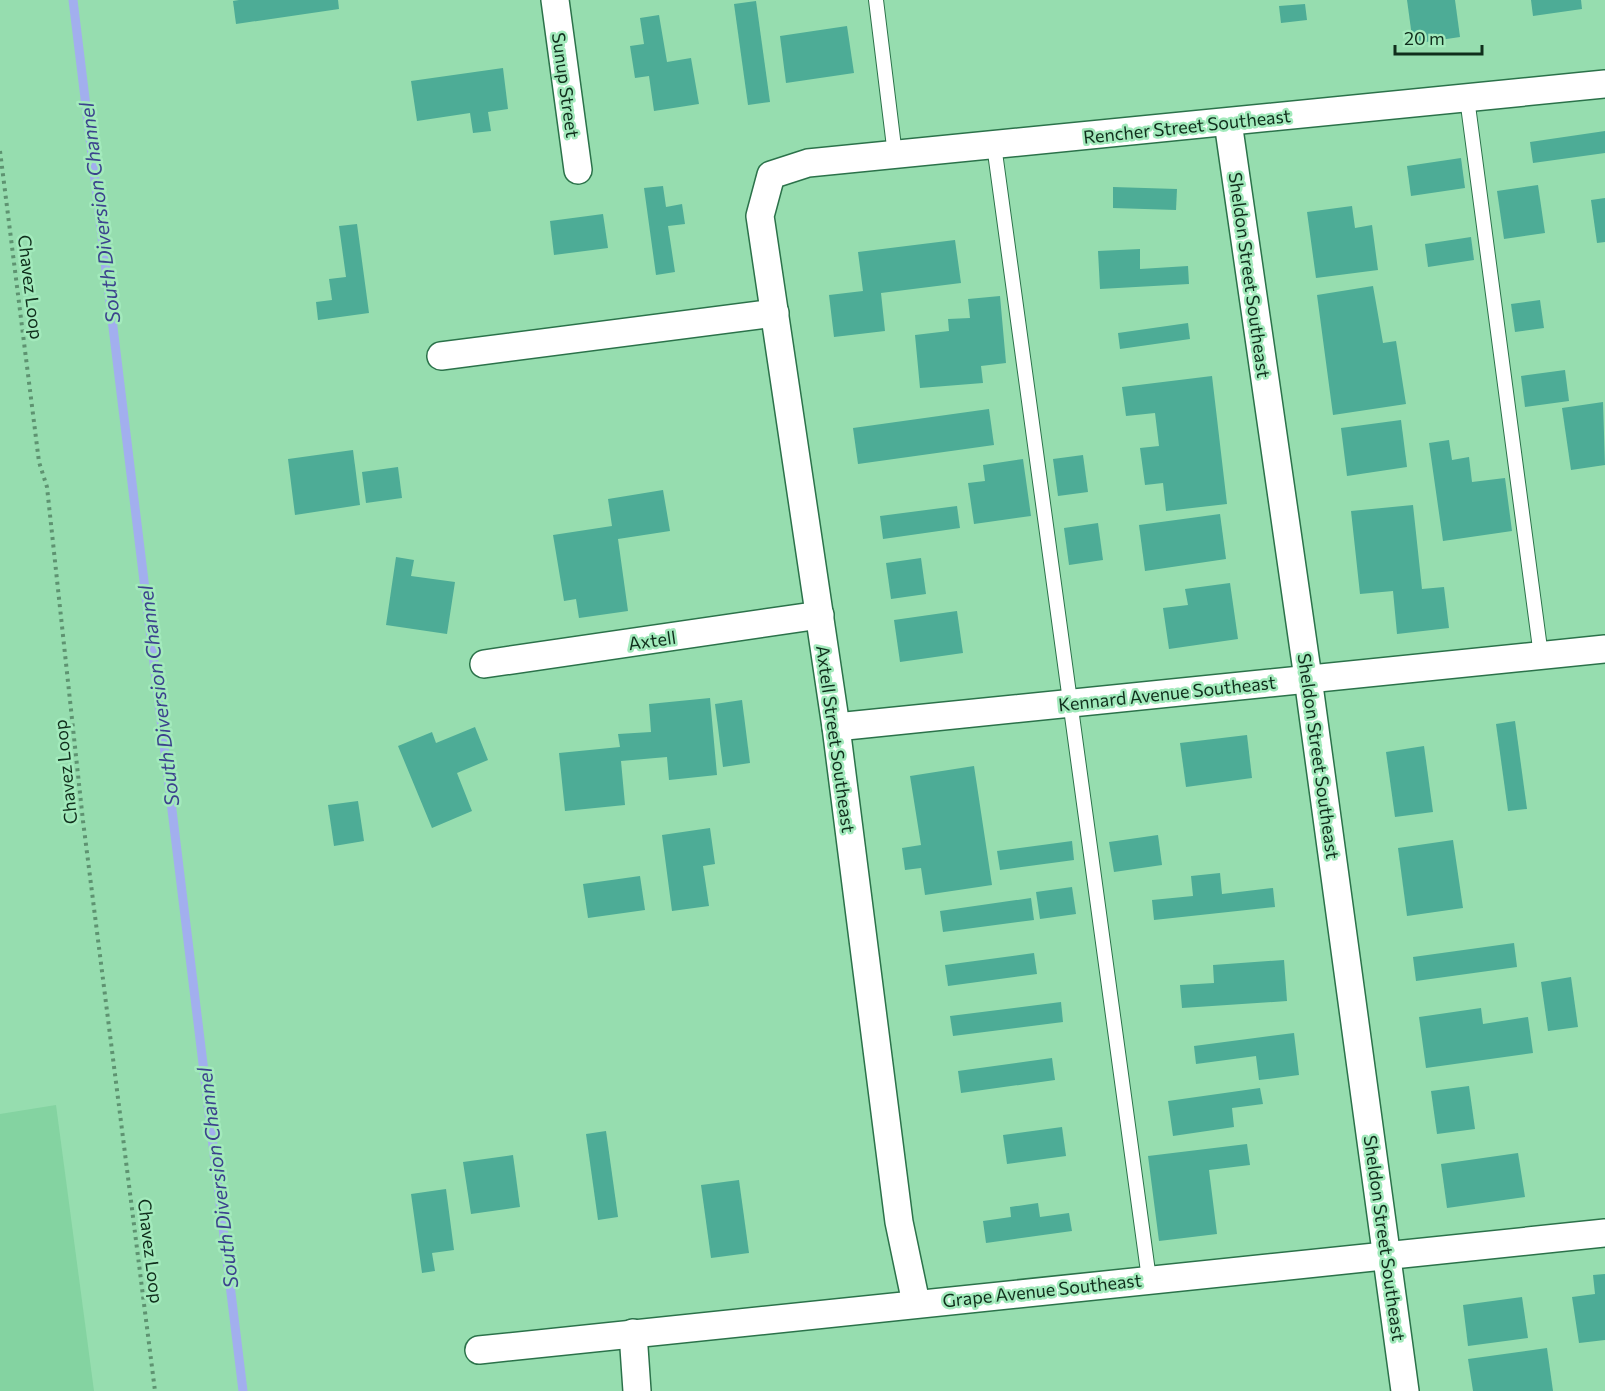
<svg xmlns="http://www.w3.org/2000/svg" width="1605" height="1391" font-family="Commissioner,sans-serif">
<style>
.built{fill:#84d3a1}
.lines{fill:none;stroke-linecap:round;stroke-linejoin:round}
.stream{stroke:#a2afee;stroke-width:9}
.building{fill:#4dac96}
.lane-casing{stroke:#2b724a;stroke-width:16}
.street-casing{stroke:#2b724a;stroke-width:30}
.path{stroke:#5e9371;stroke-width:4;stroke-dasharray:3 4.5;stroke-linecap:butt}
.lane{stroke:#fff;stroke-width:14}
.street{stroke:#fff;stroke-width:27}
.labels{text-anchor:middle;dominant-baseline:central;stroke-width:5;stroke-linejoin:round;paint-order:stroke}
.street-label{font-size:18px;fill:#102e1c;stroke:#a3eabc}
.water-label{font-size:20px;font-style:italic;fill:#3b428d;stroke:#a3eabc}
</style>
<rect width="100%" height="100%" fill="#96ddaf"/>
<path class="built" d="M56,1105l38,286h-94v-277z"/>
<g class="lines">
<path class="stream" d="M73,0l170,1391"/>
</g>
<g class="building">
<path d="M239,0h99l1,9 -103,15 -3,-23z"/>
<path d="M1407,0h48l5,37 -47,7z"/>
<path d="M1531,0h50l1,9 -49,7z"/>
<path d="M756,1l14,101 -22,3 -14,-101z"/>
<path d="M1305,4l2,16 -26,3 -2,-17z"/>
<path d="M659,15l8,47 24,-4 8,46 -45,7 -5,-35 -14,2 -5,-32 14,-2 -4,-26z"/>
<path d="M847,26l7,47 -68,10 -6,-47z"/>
<path d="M503,68l5,41 -20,3 3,19 -18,2 -3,-20 -53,8 -6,-40z"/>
<path d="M1605,131v22l-72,10 -3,-21z"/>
<path d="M1461,158l4,30 -54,8 -4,-30z"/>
<path d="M1538,185l7,48 -41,6 -7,-48z"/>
<path d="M663,186l3,21 16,-3 3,20 -17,2 7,46 -19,3 -12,-87z"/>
<path d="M1113,187l64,2 -1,21 -63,-2z"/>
<path d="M1605,198v44l-8,1 -6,-43z"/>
<path d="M1352,206l3,22 17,-3 6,45 -62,8 -9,-66z"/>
<path d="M603,214l5,34 -54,7 -4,-34z"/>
<path d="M357,224l12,89 -51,7 -2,-18 16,-2 -3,-21 17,-2 -7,-51z"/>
<path d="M1471,237l3,23 -46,7 -3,-23z"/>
<path d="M955,240l6,43 -80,10 4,38 -51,6 -5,-42 34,-4 -5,-39z"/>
<path d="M1140,249v20l48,-3 1,18 -89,5 -2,-38z"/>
<path d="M1373,286l10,57 13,-2 10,63 -73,11 -16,-120z"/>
<path d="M1000,296l6,67 -25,3 2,17 -63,5 -5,-53 34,-4 -1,-12 22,-1 -2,-19z"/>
<path d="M1540,300l4,28 -29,4 -4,-28z"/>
<path d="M1188,323l2,16 -70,10 -2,-16z"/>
<path d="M1565,370l4,31 -44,6 -4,-31z"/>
<path d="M1212,376l15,128 -61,7 -3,-28 -18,2 -5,-37 19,-2 -4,-33 -29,3 -4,-29z"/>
<path d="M1603,402l2,63 -34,5 -9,-62z"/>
<path d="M989,409l5,36 -136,19 -5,-36z"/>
<path d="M1401,420l6,47 -60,9 -6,-48z"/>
<path d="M1449,440l3,20 17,-3 3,25 33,-4 7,53 -69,10 -14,-98z"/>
<path d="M353,450l7,55 -65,10 -7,-56z"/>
<path d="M1083,455l5,37 -30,4 -5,-37z"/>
<path d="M1023,459l8,57 -57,8 -6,-41 17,-2 -2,-16z"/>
<path d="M398,467l4,31 -36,5 -4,-31z"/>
<path d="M663,490l7,41 -52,8 10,72 -49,7 -3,-19 -12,2 -11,-66 59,-9 -4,-27z"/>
<path d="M1413,505l9,84 22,-2 5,41 -52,6 -4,-43 -33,3 -9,-83z"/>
<path d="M957,506l3,22 -77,11 -3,-23z"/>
<path d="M1220,514l6,45 -81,12 -6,-46z"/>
<path d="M1098,523l5,37 -34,5 -5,-37z"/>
<path d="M396,557l18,3 -3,16 44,6 -8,52 -61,-9z"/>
<path d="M921,558l5,36 -35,5 -5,-36z"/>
<path d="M1230,583l8,56 -69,10 -6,-41 25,-3 -3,-16z"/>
<path d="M957,611l6,42 -63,9 -6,-42z"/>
<path d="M710,698l7,77 -48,5 -2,-23 -46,4 4,44 -60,6 -6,-58 61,-6 -2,-13 33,-2 -2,-28z"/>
<path d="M742,700l8,63 -27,4 -8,-63z"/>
<path d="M1515,721l12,88 -19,2 -12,-87z"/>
<path d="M475,727l13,33 -31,13 15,38 -40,17 -34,-82 34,-14 4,11z"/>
<path d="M1247,735l5,43 -66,9 -6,-44z"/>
<path d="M1424,746l9,66 -38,5 -9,-65z"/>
<path d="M974,766l18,119 -67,10 -4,-27 -16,2 -3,-22 19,-3 -11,-69z"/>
<path d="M358,801l6,40 -30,5 -6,-41z"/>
<path d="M710,828l5,36 -12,2 6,40 -37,5 -10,-76z"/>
<path d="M1158,835l4,30 -48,7 -5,-30z"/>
<path d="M1453,840l10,68 -56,8 -9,-68z"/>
<path d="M1072,841l2,19 -74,10 -3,-19z"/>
<path d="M1220,873l2,21 51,-6 2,19 -121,13 -2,-20 41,-4 -2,-20z"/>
<path d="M640,876l5,34 -57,8 -5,-34z"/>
<path d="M1072,887l4,27 -36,5 -4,-27z"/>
<path d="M1031,898l3,22 -91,12 -3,-21z"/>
<path d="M1514,943l3,24 -101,14 -3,-24z"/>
<path d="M1034,953l3,21 -89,12 -3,-21z"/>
<path d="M1284,960l3,41 -105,7 -2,-23 34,-2 -1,-18z"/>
<path d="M1571,977l7,50 -30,4 -7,-49z"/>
<path d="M1061,1002l2,20 -110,14 -3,-20z"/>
<path d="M1481,1008l2,16 45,-7 5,36 -107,15 -7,-51z"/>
<path d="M1294,1033l5,42 -40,5 -3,-24 -60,8 -2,-18z"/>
<path d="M1052,1058l3,22 -94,13 -3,-22z"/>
<path d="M1469,1086l6,43 -38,5 -6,-43z"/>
<path d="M1260,1088l3,16 -31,4 2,19 -61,9 -5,-35z"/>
<path d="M1062,1127l4,29 -59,8 -4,-29z"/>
<path d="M606,1131l12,86 -20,3 -12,-86z"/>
<path d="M1247,1144l3,21 -41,5 8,64 -58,7 -11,-85z"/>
<path d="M1518,1153l7,44 -78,11 -6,-44z"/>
<path d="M513,1155l7,52 -49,7 -8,-52z"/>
<path d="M739,1180l10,73 -38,5 -10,-73z"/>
<path d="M446,1189l8,61 -22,3 3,18 -13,2 -11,-79z"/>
<path d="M1038,1203l2,14 29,-4 3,18 -86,12 -3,-22 28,-4 -1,-10z"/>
<path d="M1605,1274v66l-26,3 -7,-46 23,-3 -2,-19z"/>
<path d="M1522,1297l6,41 -60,8 -5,-41z"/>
<path d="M1547,1348l6,43h-80l-5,-32z"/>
</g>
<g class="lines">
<g class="lane-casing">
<g id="lane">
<path d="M876,0l19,155"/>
<path d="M1467,98l74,558"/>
<path d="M994,145l155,1134"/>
</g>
</g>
<g class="street-casing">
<g id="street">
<path d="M555,0l23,170"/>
<path d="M1228,122l80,556 97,713"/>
<path d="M441,356l334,-43"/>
<path d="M484,664l336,-49"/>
<path d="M836,727l769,-78"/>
<path d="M916,1303l-17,-81 -63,-495 -76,-511 11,-41 37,-12 797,-79"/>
<path d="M633,1333l4,58"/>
<path d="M479,1350l1126,-117"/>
</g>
</g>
<path class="path" d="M0,151l39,311 8,25 36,334 72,570"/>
<use href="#lane" class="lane"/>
<use href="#street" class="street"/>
</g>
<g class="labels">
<g class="street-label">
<text transform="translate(566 85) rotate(82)">Sunup Street</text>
<text transform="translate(1187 126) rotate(-6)">Rencher Street Southeast</text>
<text transform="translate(1250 275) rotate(82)">Sheldon Street Southeast</text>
<text transform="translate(31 287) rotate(83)">Chavez Loop</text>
<text transform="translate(652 640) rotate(-8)">Axtell</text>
<text transform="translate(1167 693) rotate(-6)">Kennard Avenue Southeast</text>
<text transform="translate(836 739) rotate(82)">Axtell Street Southeast</text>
<text transform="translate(1319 756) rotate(82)">Sheldon Street Southeast</text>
<text transform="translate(65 772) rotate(-96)">Chavez Loop</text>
<text transform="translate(1385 1238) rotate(82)">Sheldon Street Southeast</text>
<text transform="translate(151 1251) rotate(83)">Chavez Loop</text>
<text transform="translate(1042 1290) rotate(-6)">Grape Avenue Southeast</text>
</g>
<g class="water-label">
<text transform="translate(99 213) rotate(-97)">South Diversion Channel</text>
<text transform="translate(158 696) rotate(-97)">South Diversion Channel</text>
<text transform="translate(217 1178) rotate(-97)">South Diversion Channel</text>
</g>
</g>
<path d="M1395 45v9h87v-9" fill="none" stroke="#102e1c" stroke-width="3"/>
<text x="1404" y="45" font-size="18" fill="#102e1c" stroke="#a3eabc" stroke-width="4.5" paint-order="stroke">20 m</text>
</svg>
